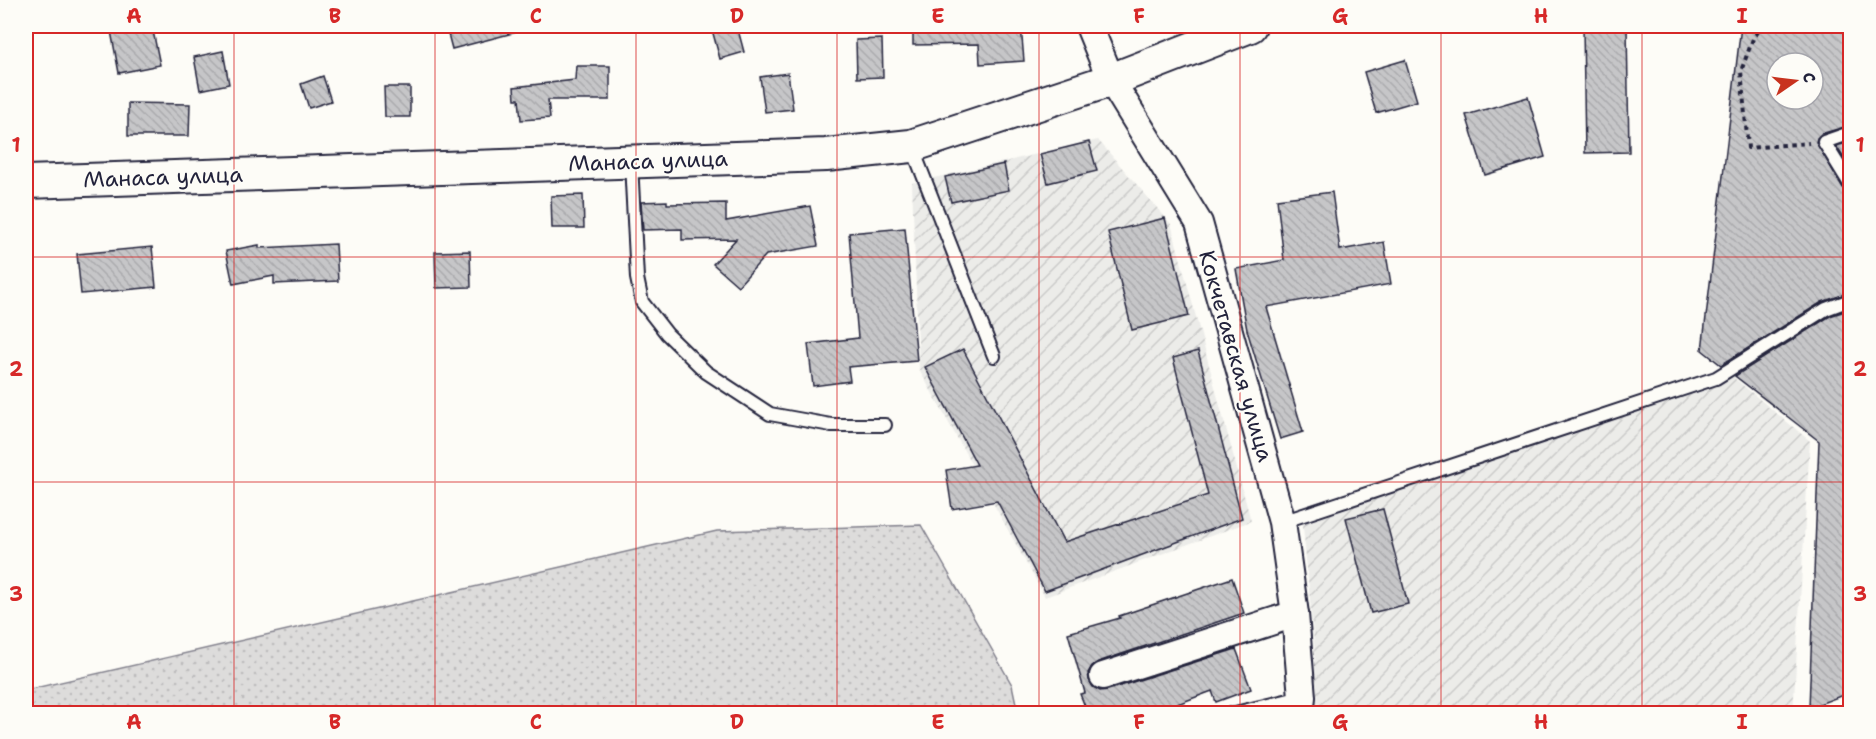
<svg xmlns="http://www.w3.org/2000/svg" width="1876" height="739" font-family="'Shantell Sans',sans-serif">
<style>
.industrial{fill:url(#industrial-furrows)}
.grass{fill:url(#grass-dots);stroke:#807f8b;stroke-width:1.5}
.building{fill:url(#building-back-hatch);stroke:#22223b;stroke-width:1.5;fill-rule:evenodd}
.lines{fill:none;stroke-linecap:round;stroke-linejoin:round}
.service-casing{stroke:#22223b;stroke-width:16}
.minor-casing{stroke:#22223b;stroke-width:30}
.tertiary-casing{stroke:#22223b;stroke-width:36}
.path{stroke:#22223b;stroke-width:4;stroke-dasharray:4.5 4.5;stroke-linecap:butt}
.service{stroke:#fdfcf7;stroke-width:12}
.minor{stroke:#fdfcf7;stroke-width:26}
.tertiary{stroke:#fdfcf7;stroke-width:32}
.grid{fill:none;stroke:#d62828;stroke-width:1.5;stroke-opacity:0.55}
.labels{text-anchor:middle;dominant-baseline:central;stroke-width:4.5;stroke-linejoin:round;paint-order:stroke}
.street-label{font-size:22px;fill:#22223b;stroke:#fdfcf7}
.neatline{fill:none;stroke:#d62828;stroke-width:2}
.grid-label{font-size:20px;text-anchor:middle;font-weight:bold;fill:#d62828}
</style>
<defs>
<pattern id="industrial-furrows" width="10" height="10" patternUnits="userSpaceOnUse" patternTransform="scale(1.5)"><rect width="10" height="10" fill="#ecece9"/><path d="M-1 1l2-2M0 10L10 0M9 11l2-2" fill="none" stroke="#cacac9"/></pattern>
<pattern id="grass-dots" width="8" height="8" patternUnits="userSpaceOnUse" patternTransform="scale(1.5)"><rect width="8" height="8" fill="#dddcdb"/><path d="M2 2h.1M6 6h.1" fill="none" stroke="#bdbcbd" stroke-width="1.8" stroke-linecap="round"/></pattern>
<pattern id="building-back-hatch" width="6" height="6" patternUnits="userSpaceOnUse" patternTransform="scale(1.5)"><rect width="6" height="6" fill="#c6c6c8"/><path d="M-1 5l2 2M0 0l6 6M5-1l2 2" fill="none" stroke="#aaaaad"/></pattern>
</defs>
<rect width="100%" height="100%" fill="#fdfcf7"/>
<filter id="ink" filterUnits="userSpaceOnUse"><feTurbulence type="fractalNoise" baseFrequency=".0167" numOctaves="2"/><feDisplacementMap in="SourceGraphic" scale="12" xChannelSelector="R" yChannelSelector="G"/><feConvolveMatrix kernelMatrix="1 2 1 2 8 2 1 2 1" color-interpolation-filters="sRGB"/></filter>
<g filter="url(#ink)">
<g class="industrial">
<path d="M1098,140l73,84 80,297 -206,76 -126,-228 -7,-186z"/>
<path d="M1733,377l77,64 -17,272h-477l-2,-69 -12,-129z"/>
</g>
<path class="grass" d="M921,525l91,160 6,28h-992v-23l691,-159z"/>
<g class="building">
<path d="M110,26h42l8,39 -41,8z"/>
<path d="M446,26h71v6l-65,17z"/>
<path d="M711,26h26l7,26 -24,7z"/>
<path d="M913,26h40v1l68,-1 3,35 -44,3 -1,-20 -66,1z"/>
<path d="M1627,26l2,126 -44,1 -2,-126z"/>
<path d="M1741,26h110v99l-30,9 -4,4 -1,4 27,46 8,4v100l-29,10 -101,63 -19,-15zM1777,63h36v36h-36z"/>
<path d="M882,39l1,38 -26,1 -1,-38z"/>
<path d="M223,51l6,33 -29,6 -6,-33z"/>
<path d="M1405,60l12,41 -41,12 -12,-41z"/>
<path d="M576,66h34v34h-62l2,18 -29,2 -2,-21h-4l-1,-12 61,-7z"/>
<path d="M788,73l5,36 -28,3 -5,-35z"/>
<path d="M323,76l8,25 -22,7 -8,-24z"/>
<path d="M384,87h26v30h-25z"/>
<path d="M1528,97l17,60 -60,18 -19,-60z"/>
<path d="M128,103l62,1 -1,32h-61z"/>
<path d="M1089,142l8,29 -49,12 -8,-29z"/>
<path d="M1851,142v27l-15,-23z"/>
<path d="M1004,164l5,26 -58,12 -6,-25z"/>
<path d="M1332,192l8,58 44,-8 7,42 -125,23 37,125 -23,7 -33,-109 -11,-61 48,-9 -7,-61z"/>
<path d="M583,195l1,33h-32l-1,-32z"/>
<path d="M667,201v3l59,-1v18l84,-15 8,40 -52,9 -28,31 -25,-22 23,-25 -54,1v-11l-39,1 -2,-28z"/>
<path d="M1165,218l24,98 -57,14 -24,-98z"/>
<path d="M905,228l12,133 -69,6 2,14 -37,5 -5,-42 50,-6 -9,-105z"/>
<path d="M336,244l2,37 -64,3v-8l-41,8 -7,-33 33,-6v3z"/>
<path d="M152,247l4,40 -75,7 -4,-40z"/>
<path d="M470,251l1,36 -35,1 -1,-36z"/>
<path d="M1851,309v383l-42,16 10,-267 -84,-65 95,-60z"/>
<path d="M963,349l101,193 144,-47 -35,-137 25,-7 44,167 -197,73 -48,-90 -45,8 -6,-39 31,-5 -52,-98z"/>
<path d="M1383,509l25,95 -37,9 -25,-95z"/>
<path d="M1232,578l12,35 -146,49 -6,4 -4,7 1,7 4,7 7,4 8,-1 128,-41 15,40 -35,13 -4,-11 -61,23h-63l-8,-20 5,-1 -17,-60 52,-15 -1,-2z"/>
</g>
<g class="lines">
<g class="service-casing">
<g id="service">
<path d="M1850,133l-26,9 26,42"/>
<path d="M912,147l82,209"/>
<path d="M631,163l6,115 5,24 25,32 39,38 64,42 61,11h54"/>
<path d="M1282,522l434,-144 110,-69 24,-9"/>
<path d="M1231,714l71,-17"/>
</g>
</g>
<g class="minor-casing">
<g id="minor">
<path d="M1089,26l22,54 88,143 83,299 13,92 7,83 -2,17"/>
<path d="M1103,676l192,-62"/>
</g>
</g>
<g class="tertiary-casing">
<path id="tertiary" d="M26,182l800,-27 85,-9 200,-66 139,-54"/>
</g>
<path class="path" d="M1765,26l-11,10 -13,35 7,77 61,-5"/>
<use href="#service" class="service"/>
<use href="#minor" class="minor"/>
<use href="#tertiary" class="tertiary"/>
</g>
</g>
<path class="grid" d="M234,26v688M435,26v688M636,26v688M837,26v688M1039,26v688M1240,26v688M1441,26v688M1642,26v688M26,257h1824M26,482h1824"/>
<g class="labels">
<g class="street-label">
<text transform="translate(648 161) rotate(-2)">Манаса улица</text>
<text transform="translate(163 177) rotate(-2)">Манаса улица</text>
<text transform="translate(1236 356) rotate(74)">Кокчетавская улица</text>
</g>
</g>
<rect width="1876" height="739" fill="none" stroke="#fdfcf7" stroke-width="66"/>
<g transform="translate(1795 81) rotate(76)"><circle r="28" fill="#fdfcf7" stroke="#a5a5ac" stroke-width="1.5"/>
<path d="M0-4.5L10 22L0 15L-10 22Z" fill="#c8321e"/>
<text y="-9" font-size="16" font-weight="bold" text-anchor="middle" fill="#22223b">С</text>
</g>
<rect x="33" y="33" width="1810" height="673" class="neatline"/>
<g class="grid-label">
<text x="134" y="23">A</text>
<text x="335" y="23">B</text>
<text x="536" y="23">C</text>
<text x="737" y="23">D</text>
<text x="938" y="23">E</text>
<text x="1139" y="23">F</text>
<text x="1340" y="23">G</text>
<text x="1541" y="23">H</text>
<text x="1742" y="23">I</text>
<text x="16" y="152">1</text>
<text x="1860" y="152">1</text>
<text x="16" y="376">2</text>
<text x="1860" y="376">2</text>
<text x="16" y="601">3</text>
<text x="1860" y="601">3</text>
<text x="134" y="729">A</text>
<text x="335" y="729">B</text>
<text x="536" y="729">C</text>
<text x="737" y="729">D</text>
<text x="938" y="729">E</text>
<text x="1139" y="729">F</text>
<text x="1340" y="729">G</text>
<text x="1541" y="729">H</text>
<text x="1742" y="729">I</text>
</g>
</svg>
